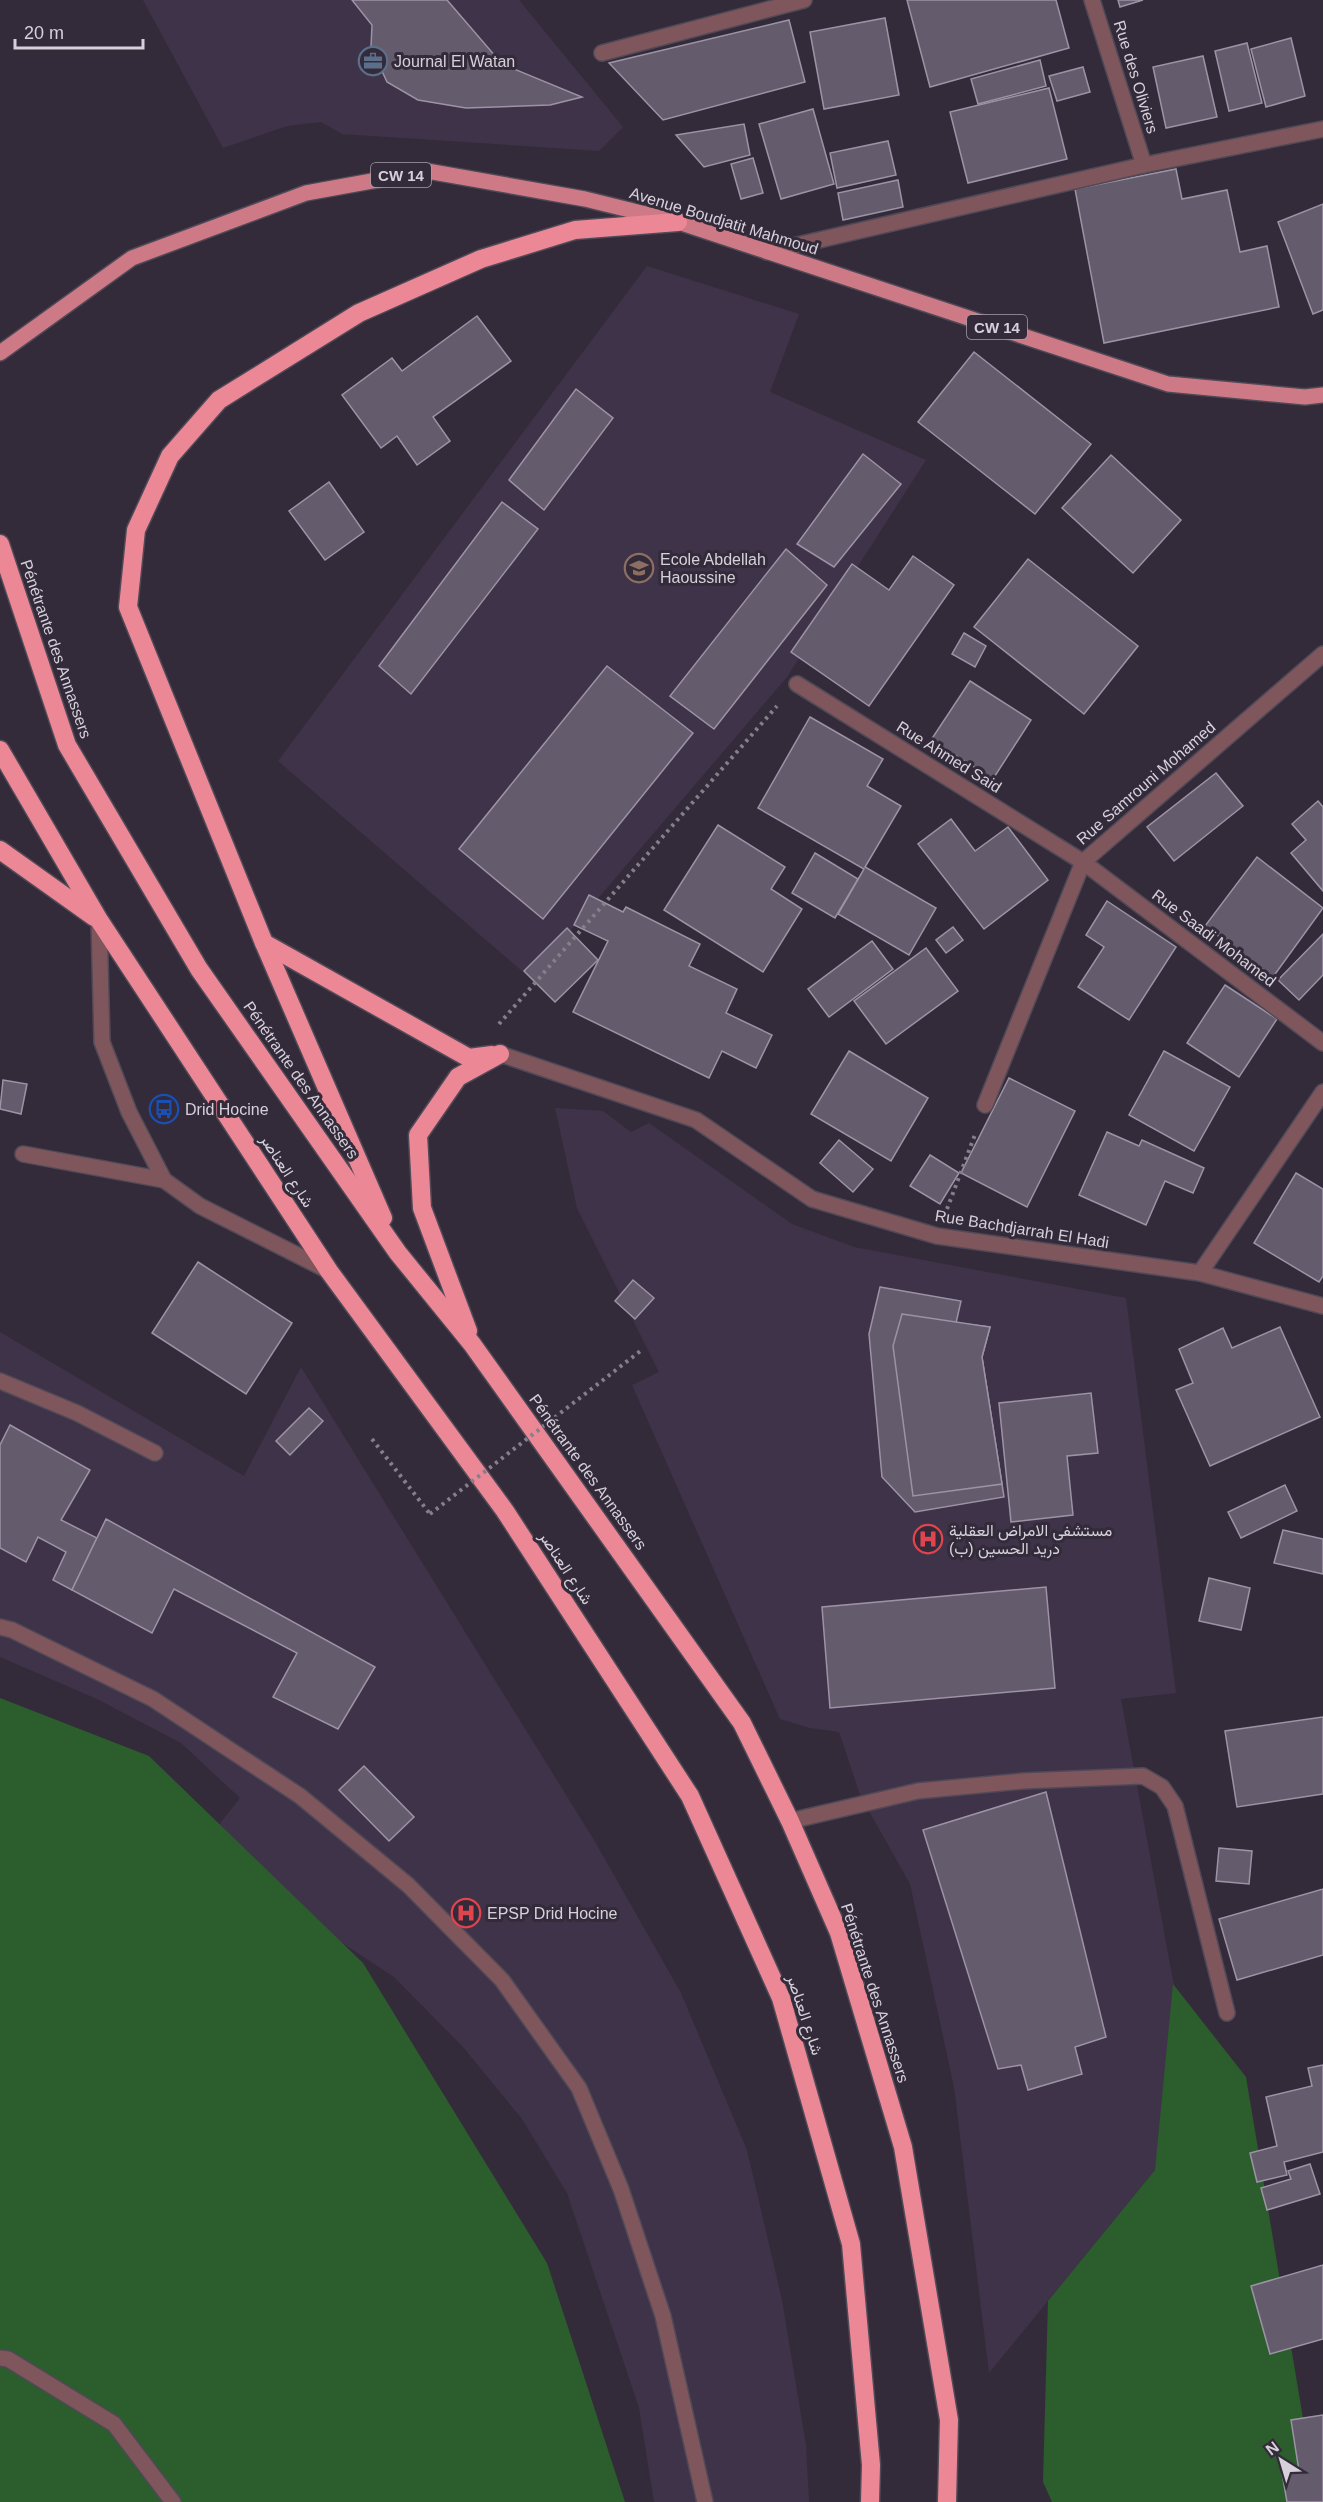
<svg xmlns="http://www.w3.org/2000/svg" width="1323" height="2502" font-family="Arial,Vazirmatn,sans-serif">
<style>
.built{fill:#3f3349}
.green{fill:#2c5d2d}
.building{fill:#645b6c;stroke:#9d93a6;stroke-width:1.5}
.lines{fill:none;stroke-linecap:round;stroke-linejoin:round}
.minor-casing{stroke:#504957;stroke-width:18}
.major-casing{stroke:#504957;stroke-width:18}
.highway-casing{stroke:#504957;stroke-width:21}
.path{stroke:#857e8b;stroke-width:4;stroke-dasharray:3 4.5;stroke-linecap:butt}
.minor{stroke:#7f565b;stroke-width:15}
.major{stroke:#cd7a86;stroke-width:15}
.highway{stroke:#ec8796;stroke-width:18}
.path-bridge{stroke:#857e8b;stroke-width:4;stroke-dasharray:3 4.5;stroke-linecap:butt}
.labels{text-anchor:middle;dominant-baseline:central;stroke-width:6;stroke-linejoin:round;paint-order:stroke}
.shield{fill:#332b3a;stroke:#a59eab;stroke-width:1.5}
.shield-label{font-size:15px;font-weight:bold;fill:#d6d0db}
.poi-label{font-size:16px;fill:#d6d0db;stroke:#332b3a;text-anchor:start}
.street-label{font-size:16px;fill:#d6d0db;stroke:#332b3a}
</style>
<rect width="100%" height="100%" fill="#332b3a"/>
<g class="built">
<path d="M143,0h376l104,127 -24,24 -257,-17 -21,-12 -34,4 -64,22z"/>
<path d="M647,266l152,48 -29,78 156,68 -139,217 -257,301 -252,-217z"/>
<path d="M555,1108l48,3 28,21 18,-9 143,101 62,23 272,51 50,395 -55,6 59,319 -25,152 -166,203 -35,-286 -44,-203 -50,-89 -21,-63 -29,-4 -30,-9 -148,-334 27,-13 -82,-164z"/>
<path d="M0,1332l244,144 57,-109 293,473 87,153 66,157 35,150 24,145 3,57h-155l-15,-94 -72,-215 -45,-74 -59,-72 -69,-70 -194,-128 40,-51 -59,-55 -84,-44 -97,-42z"/>
</g>
<g class="green">
<path d="M0,1698l149,58 214,207 184,300 78,239h-625z"/>
<path d="M1173,1984l73,93 71,425h-265l-9,-20 5,-181 107,-131z"/>
</g>
<g class="building">
<path d="M352,0h95l55,64 80,33 -32,8 -84,3 -48,-8 -31,-18 -16,-35 1,-22z"/>
<path d="M907,0h149l13,48 -139,39z"/>
<path d="M1118,0h25l-23,7z"/>
<path d="M885,18l14,77 -75,14 -14,-77z"/>
<path d="M789,20l16,62 -142,38 -54,-57z"/>
<path d="M1291,38l14,58 -39,11 -15,-58z"/>
<path d="M1247,43l15,60 -33,8 -14,-60z"/>
<path d="M1203,56l14,61 -51,11 -13,-61z"/>
<path d="M1040,60l6,26 -68,18 -7,-25z"/>
<path d="M1083,67l7,25 -33,9 -8,-25z"/>
<path d="M1049,88l18,71 -99,24 -18,-71z"/>
<path d="M813,109l21,75 -53,15 -22,-75z"/>
<path d="M744,124l6,31 -46,12 -28,-32z"/>
<path d="M888,141l8,34 -59,13 -7,-35z"/>
<path d="M753,158l10,35 -22,6 -10,-35z"/>
<path d="M1176,169l6,30 45,-9 13,62 27,-6 12,61 -175,36 -29,-154z"/>
<path d="M898,180l5,27 -60,13 -5,-27z"/>
<path d="M1323,204v106l-10,4 -35,-92z"/>
<path d="M477,316l34,45 -78,56 17,24 -33,24 -20,-29 -16,12 -39,-53 50,-37 10,13z"/>
<path d="M974,352l117,92 -56,70 -117,-92z"/>
<path d="M576,389l37,29 -69,92 -35,-30z"/>
<path d="M863,454l38,30 -67,83 -37,-23z"/>
<path d="M1111,455l70,65 -48,53 -71,-65z"/>
<path d="M329,482l35,50 -39,28 -36,-49z"/>
<path d="M502,502l36,27 -127,165 -32,-28z"/>
<path d="M786,549l41,36 -113,144 -44,-33z"/>
<path d="M913,556l41,29 -85,121 -78,-54 61,-88 37,26z"/>
<path d="M1028,559l110,87 -54,68 -110,-87z"/>
<path d="M964,633l22,13 -11,21 -23,-13z"/>
<path d="M607,666l86,67 -150,186 -84,-70z"/>
<path d="M970,681l61,39 -38,59 -62,-39z"/>
<path d="M810,717l73,42 -16,27 34,20 -36,61 71,41 -27,47 -71,-41 26,-45 -106,-61z"/>
<path d="M1216,773l27,33 -69,55 -27,-34z"/>
<path d="M1318,801l5,6v84l-32,-38 15,-13 -14,-16z"/>
<path d="M951,819l24,32 33,-24 40,53 -64,49 -66,-85z"/>
<path d="M718,825l67,42 -14,22 31,20 -39,63 -99,-62z"/>
<path d="M815,853l43,26 -23,39 -43,-25z"/>
<path d="M1257,857l66,51 -50,69 -68,-51z"/>
<path d="M589,895l34,17 3,-5 74,37 -11,22 48,23 -11,24 46,22 -16,33 -34,-17 -13,27 -136,-66 35,-71 -34,-16z"/>
<path d="M1107,901l69,46 -47,73 -51,-33 26,-40 -18,-12z"/>
<path d="M953,927l10,13 -17,13 -10,-13z"/>
<path d="M567,928l31,32 -43,42 -31,-31z"/>
<path d="M1323,934v41l-24,25 -21,-20z"/>
<path d="M872,941l21,28 -64,48 -21,-28z"/>
<path d="M926,948l32,43 -72,53 -32,-43z"/>
<path d="M1225,985l52,34 -38,58 -52,-34z"/>
<path d="M849,1051l79,47 -37,63 -80,-47z"/>
<path d="M1164,1051l66,36 -36,64 -65,-36z"/>
<path d="M1009,1078l66,33 -48,96 -66,-34z"/>
<path d="M3,1080l24,4 -6,30 -21,-5z"/>
<path d="M1107,1132l32,14 3,-6 62,28 -11,25 -28,-12 -19,44 -67,-30z"/>
<path d="M839,1140l34,29 -20,23 -33,-29z"/>
<path d="M930,1155l29,18 -19,31 -30,-18z"/>
<path d="M1296,1173l27,16v87l-4,6 -65,-39z"/>
<path d="M198,1262l94,61 -46,71 -94,-61z"/>
<path d="M633,1280l21,18 -19,21 -20,-18z"/>
<path d="M880,1287l81,14 -5,22 34,4 -8,30 22,140 -89,15 -33,-35 -13,-143z"/>
<path d="M902,1314l88,13 -8,30 20,127 -89,12 -20,-150z"/>
<path d="M1280,1327l40,90 -110,49 -34,-76 17,-7 -14,-34 44,-21 9,20z"/>
<path d="M1091,1393l7,60 -31,3 6,59 -62,7 -12,-119z"/>
<path d="M309,1408l14,13 -33,34 -14,-14z"/>
<path d="M10,1425l80,45 -29,50 36,18 -25,52 -19,-10 13,-28 -28,-15 -12,25 -26,-14v-103z"/>
<path d="M1285,1485l12,26 -56,27 -13,-26z"/>
<path d="M106,1519l269,148 -37,62 -65,-32 24,-44 -123,-64 -22,44 -80,-43z"/>
<path d="M1283,1530l40,9v35l-49,-11z"/>
<path d="M1209,1578l41,10 -9,42 -42,-9z"/>
<path d="M1046,1587l9,101 -225,20 -8,-101z"/>
<path d="M1323,1717v77l-86,13 -12,-76z"/>
<path d="M364,1766l50,51 -25,24 -50,-51z"/>
<path d="M1046,1792l60,245 -31,10 7,27 -54,16 -7,-25 -23,4 -75,-239z"/>
<path d="M1219,1848l33,3 -3,33 -33,-3z"/>
<path d="M1323,1889v66l-86,25 -18,-61z"/>
<path d="M1323,2065v87l-39,10 3,13 -30,7 -7,-29 27,-7 -11,-49 46,-11 -4,-18z"/>
<path d="M1310,2164l10,30 -53,16 -6,-22 30,-9 -3,-8z"/>
<path d="M1323,2265v74l-53,15 -19,-68z"/>
<path d="M1323,2415v87h-36l-5,-29 17,-2 -8,-51z"/>
</g>
<g class="lines">
<g class="minor-casing">
<g id="minor">
<path d="M1092,0l52,165"/>
<path d="M602,53l202,-53"/>
<path d="M767,252l377,-87 179,-36"/>
<path d="M797,684l286,178 240,181"/>
<path d="M99,920l3,122 27,70 35,68 36,26 129,65"/>
<path d="M500,1054l196,66 116,79 125,37 263,37 123,33"/>
<path d="M985,1105l98,-243 240,-208"/>
<path d="M23,1154l141,26"/>
<path d="M1200,1273l123,-181"/>
<path d="M0,1381l77,32 78,40"/>
<path d="M0,1627l12,3 141,69 147,97 108,89 94,95 77,108 42,101 42,127 42,186"/>
<path d="M790,1821l128,-30 105,-10 120,-5 19,11 13,19 52,207"/>
<path d="M0,2358l8,1 106,65 59,78"/>
</g>
</g>
<g class="major-casing">
<path id="major" d="M0,353l132,-95 174,-65 121,-22 158,28 93,23 490,162 137,13 18,-2"/>
</g>
<g class="highway-casing">
<g id="highway">
<path d="M0,544l67,201 132,224 199,284 74,91 270,379 48,98 49,112 64,214 46,273 -2,82"/>
<path d="M0,750l99,170 230,351 176,240 185,285 91,202 70,246 20,221 -1,37"/>
<path d="M0,850l94,67"/>
<path d="M264,943l205,115 23,-3"/>
<path d="M383,1218l-119,-275 -136,-336 8,-77 34,-74 49,-56 140,-87 122,-54 94,-29 103,-8"/>
<path d="M468,1331l-46,-123 -4,-73 40,-58 42,-23"/>
</g>
</g>
<g class="path">
<path d="M499,1024l278,-318"/>
<path d="M947,1209l29,-77"/>
<path d="M372,1439l58,75"/>
</g>
<use href="#minor" class="minor"/>
<use href="#major" class="major"/>
<use href="#highway" class="highway"/>
<path class="path-bridge" d="M430,1514l213,-165"/>
</g>
<defs>
<g id="office-ring" transform="scale(1.5)"><circle r="9.5" fill="#332b3a" stroke="#5c6f8a" stroke-width="1.5"/><path d="M-6-3h4V-5.5h4V-3h4V5H-6ZM-1-4.5V-3h2v-1.5ZM-6 0V1H6V0Z" fill="#5c6f8a"/></g>
<g id="school-ring" transform="scale(1.5)"><circle r="9.5" fill="#332b3a" stroke="#8d6e63" stroke-width="1.5"/><path d="M0-5L7-2L0 1L-7-2ZM-4 1L0 2.5L4 1V4Q0 6-4 4Z" fill="#8d6e63"/></g>
<g id="bus-ring" transform="scale(1.5)"><circle r="9.5" fill="#332b3a" stroke="#1a4fb4" stroke-width="1.5"/><path d="M-5-6H5V4H4V6H2V4H-2V6H-4V4H-5ZM-3.5-4V0h7V-4ZM-3.5 1.2v1.5H-2V1.2ZM2 1.2v1.5H3.5V1.2Z" fill="#1a4fb4"/></g>
<g id="hospital-ring" transform="scale(1.5)"><circle r="9.5" fill="#332b3a" stroke="#e0444e" stroke-width="1.5"/><path d="M-5-5h3v3.5h4V-5h3V5h-3V1.5h-4V5h-3Z" fill="#e0444e"/></g>
</defs>
<g fill-rule="evenodd">
<use href="#office-ring" x="373" y="61"/>
<use href="#school-ring" x="639" y="568"/>
<use href="#bus-ring" x="164" y="1109"/>
<use href="#hospital-ring" x="928" y="1539"/>
<use href="#hospital-ring" x="466" y="1913"/>
</g>
<g class="labels">
<g class="shield">
<rect x="371" y="163" width="60" height="24" rx="4.5"/>
<rect x="967" y="315" width="60" height="24" rx="4.5"/>
</g>
<g class="shield-label">
<text x="401" y="175">CW 14</text>
<text x="997" y="327">CW 14</text>
</g>
<g class="poi-label">
<text x="394" y="61">Journal El Watan</text>
<text x="660" y="559">Ecole Abdellah<tspan x="660" dy="18">Haoussine</tspan></text>
<text x="185" y="1109">Drid Hocine</text>
<text x="949" y="1530">مستشفى الامراض العقلية<tspan x="949" dy="18">دريد الحسين (ب)</tspan></text>
<text x="487" y="1913">EPSP Drid Hocine</text>
</g>
<g class="street-label">
<text transform="translate(1136 77) rotate(73)">Rue des Oliviers</text>
<text transform="translate(724 221) rotate(17)">Avenue Boudjatit Mahmoud</text>
<text transform="translate(56 649) rotate(71)">Pénétrante des Annassers</text>
<text transform="translate(949 757) rotate(32)">Rue Ahmed Said</text>
<text transform="translate(1146 783) rotate(-41)">Rue Samrouni Mohamed</text>
<text transform="translate(1214 938) rotate(37)">Rue Saadi Mohamed</text>
<text transform="translate(301 1080) rotate(55)">Pénétrante des Annassers</text>
<text transform="translate(287 1171) rotate(57)">شارع العناصر</text>
<text transform="translate(1022 1229) rotate(9)">Rue Bachdjarrah El Hadi</text>
<text transform="translate(588 1472) rotate(54)">Pénétrante des Annassers</text>
<text transform="translate(566 1568) rotate(57)">شارع العناصر</text>
<text transform="translate(875 1993) rotate(72)">Pénétrante des Annassers</text>
<text transform="translate(805 2015) rotate(72)">شارع العناصر</text>
</g>
</g>
<g transform="translate(1281 2460) rotate(323)" stroke="#332b3a" stroke-width="4.5" paint-order="stroke">
<path d="M0-4.5L10 22L0 15L-10 22Z" fill="#d6d0db"/>
<text y="-9" font-size="16" font-weight="bold" text-anchor="middle" fill="#d6d0db">N</text>
</g>
<path d="M15 39v9h128v-9" fill="none" stroke="#d6d0db" stroke-width="3"/>
<text x="24" y="39" font-size="18" fill="#d6d0db" stroke="#332b3a" stroke-width="4.5" paint-order="stroke">20 m</text>
</svg>
